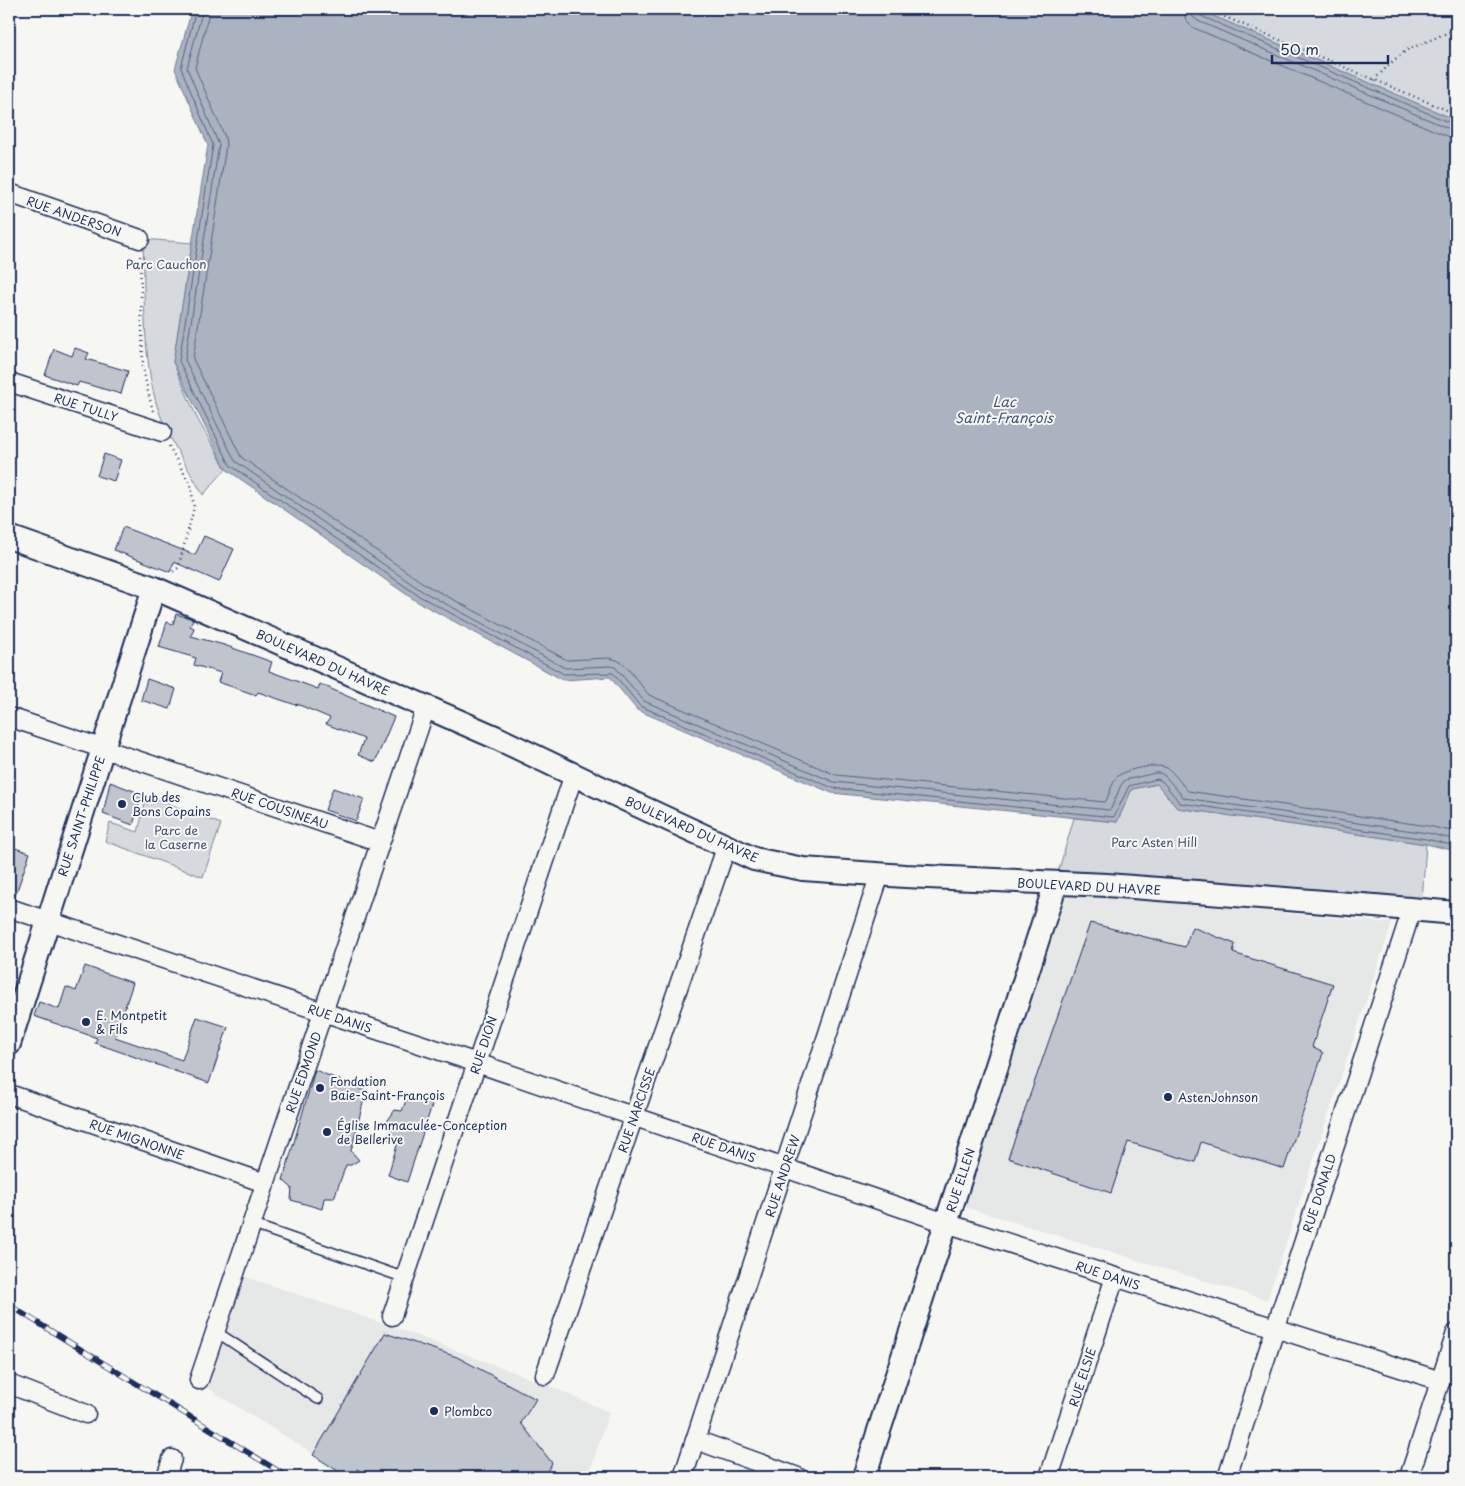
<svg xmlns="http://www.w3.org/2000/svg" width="1465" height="1486" font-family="'Playpen Sans',sans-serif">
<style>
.built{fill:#e6e7e7}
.green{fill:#d6d9dd;stroke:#78849e}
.water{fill:#abb2c0;stroke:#717e99}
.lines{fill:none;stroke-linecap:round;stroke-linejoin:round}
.shore{stroke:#556385;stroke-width:1}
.building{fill:#c0c4cd;stroke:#1b2f5e}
.service-casing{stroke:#1b2f5e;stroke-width:12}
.minor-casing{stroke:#1b2f5e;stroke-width:21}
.tertiary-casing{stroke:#1b2f5e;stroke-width:26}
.path{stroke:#1b2f5e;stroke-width:2.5;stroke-dasharray:1 4;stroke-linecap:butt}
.service{stroke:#f6f6f2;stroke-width:9}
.minor{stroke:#f6f6f2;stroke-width:18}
.tertiary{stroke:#f6f6f2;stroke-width:22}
.rail-casing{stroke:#1b2f5e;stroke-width:5.5}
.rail{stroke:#f6f6f2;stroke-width:4;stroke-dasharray:11;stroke-linecap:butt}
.poi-dot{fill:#1b2f5e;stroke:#f6f6f2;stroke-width:2}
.labels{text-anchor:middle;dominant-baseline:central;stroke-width:4;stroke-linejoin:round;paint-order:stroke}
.street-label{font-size:12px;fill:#1b2f5e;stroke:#f6f6f2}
.park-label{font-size:12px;fill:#405177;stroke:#f6f6f2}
.poi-label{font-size:12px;fill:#1b2f5e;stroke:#f6f6f2;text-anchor:start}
.water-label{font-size:14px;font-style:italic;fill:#46567b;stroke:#f6f6f2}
</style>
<rect width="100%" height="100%" fill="#f6f6f2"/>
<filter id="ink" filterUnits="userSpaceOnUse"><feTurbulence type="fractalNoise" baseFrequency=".02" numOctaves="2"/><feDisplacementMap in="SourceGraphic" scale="10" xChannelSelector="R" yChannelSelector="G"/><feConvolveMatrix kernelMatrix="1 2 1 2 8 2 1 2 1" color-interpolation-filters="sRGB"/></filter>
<g filter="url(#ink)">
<g class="built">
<path d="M1067,894l325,29 -125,377 -302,-93z"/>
<path d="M241,1275l158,54 146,55 64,28 -21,65h-237l-144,-89z"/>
</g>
<g class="green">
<path d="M1197,9h259v111z"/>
<path d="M143,239l49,4 -19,119 24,56 29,51 -23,26c-17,-31 -39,-62 -48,-96 -13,-51 -10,-108 -12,-160z"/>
<path d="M1158,784l19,24 249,36 -4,57 -365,-25 17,-58 43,4 15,-33z"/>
<path d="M147,795l74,29 -18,53 -98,-36 5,-18 28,9z"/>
</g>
<path class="water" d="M192,9h1005l259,111v731l-30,-7 -249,-36 -20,-24 -25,5 -15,33 -285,-29 -195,-83 -27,-33 -47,3 -147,-79 -190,-132 -53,-107 35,-217 -33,-76z"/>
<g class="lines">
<g class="shore">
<path d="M196,9l-15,59 32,77 -34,216 51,104 189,131 145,78 49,-1 27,33 193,82 280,29 2,-2 14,-29 28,-7 5,2 18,22 246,36 30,7"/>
<path d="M203,9l-16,59 32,77 -34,215 50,101 187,130 143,77 45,-2 5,1 29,34 190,81 275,28 2,-1 10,-24 4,-5 30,-7h5l5,3 19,22 243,35 29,7"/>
<path d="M210,9l-15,59 30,69 1,9 -33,213 48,98 185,128 141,75 42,-2 8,2 8,5 24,30 187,80 268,27 2,-1c4,-8 6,-19 12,-25 8,-7 39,-13 49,-8 8,5 14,16 21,23l240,35 28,6"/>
<path d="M1183,9l3,11 8,8 253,108 9,2"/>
<path d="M1191,9l1,7 6,5 252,108 6,1"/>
<path d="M1197,9l1,4 3,3 252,108h3"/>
</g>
</g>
<g class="building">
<path d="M75,348l14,5 -3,6 42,12 -7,23 -42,-12 -2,4 -32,-11 9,-26 18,7z"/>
<path d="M104,454l17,6 -7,21 -17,-5z"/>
<path d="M123,527l72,28 9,-19 30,13 -15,33 -45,-20 -4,10 -56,-22z"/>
<path d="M176,614l17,5 -3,7 4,2 -3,8 33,9 48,17 -3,9 49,18 2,-5 74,33 -19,45 -17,-7 6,-16 -38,-15 4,-6 -33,-14 -1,1 -38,-13 -2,3 -38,-13 3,-9 -27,-8 2,-7 -37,-11 8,-25 6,2z"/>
<path d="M147,679l29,10 -6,20 -29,-9z"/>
<path d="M110,782l32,12 -9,31 -30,-11z"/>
<path d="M333,788l31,11 -8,22 -31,-11z"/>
<path d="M9,846l21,7 -16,46 -5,-1z"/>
<path d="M1090,923l95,24 7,-20 43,17 -2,9 100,31 -21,63 11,6 -39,116 -83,-27 -6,20 -67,-20 -17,51 -103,-35z"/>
<path d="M85,966l48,17 -18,54 67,23 15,-43 31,10 -19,56 -114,-40 2,-5 -63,-22 5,-14 20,7 7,-22 10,4z"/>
<path d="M315,1070l51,21 -15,60 8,9 -8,5h-5l-12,33h-10l-2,11 -31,-9 1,-12 -9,-8z"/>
<path d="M408,1095l24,10 -25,77 -19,-7 10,-33 -10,-3 4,-13 -6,-3 9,-13 7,1z"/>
<path d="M385,1333l72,24 79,42 -15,24 31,40 -8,14h-173l-14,-8 -2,8h-8l-34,-22z"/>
</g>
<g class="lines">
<g class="service-casing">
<g id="service">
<path d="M251,1224l154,54"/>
<path d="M215,1331l103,68"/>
</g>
</g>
<g class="minor-casing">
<g id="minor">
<path d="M9,193l131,46"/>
<path d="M9,382l153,50"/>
<path d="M9,717l371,125"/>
<path d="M9,908l468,155 469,160 495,158"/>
<path d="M9,1094l256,89"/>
<path d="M392,1316l182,-542"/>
<path d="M545,1375l182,-530"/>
<path d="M199,1380l227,-673"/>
<path d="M9,1384l77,30"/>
<path d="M696,1440l102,37"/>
<path d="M166,1477l6,-18"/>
<path d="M683,1477l197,-603"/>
<path d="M1049,1477l66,-200"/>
<path d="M1227,1477l185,-568"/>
<path d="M1409,1477l47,-144"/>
</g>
</g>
<g class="tertiary-casing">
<g id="tertiary">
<path d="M9,537l145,51 341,149 140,67 119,55 49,10 102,7 202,9 268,21 81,7"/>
<path d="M9,1044l145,-456"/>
<path d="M864,1477l192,-594"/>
</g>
</g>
<g class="path">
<path d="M1206,9l250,105"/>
<path d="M1374,80l19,-19 14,-11 49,-21"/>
<path d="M140,256l3,111 5,25 5,19"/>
<path d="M169,446l22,40 3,22 -16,60 -8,6"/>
</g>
<use href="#service" class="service"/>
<use href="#minor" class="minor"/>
<use href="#tertiary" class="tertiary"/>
<g class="rail-casing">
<path id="rail" d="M9,1305l279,172"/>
</g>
<use href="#rail" class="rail"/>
</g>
</g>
<g class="poi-dot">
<circle cx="122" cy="804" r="5"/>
<circle cx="86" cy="1022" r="5"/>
<circle cx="320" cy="1088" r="5"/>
<circle cx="1168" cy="1097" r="5"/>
<circle cx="327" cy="1132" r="5"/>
<circle cx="434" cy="1411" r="5"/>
</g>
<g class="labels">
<g class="street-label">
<text transform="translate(74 216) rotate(19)">RUE ANDERSON</text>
<text transform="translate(86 407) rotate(18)">RUE TULLY</text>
<text transform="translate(323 662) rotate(24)">BOULEVARD DU HAVRE</text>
<text transform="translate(280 808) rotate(19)">RUE COUSINEAU</text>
<text transform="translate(81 816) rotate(-72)">RUE SAINT-PHILIPPE</text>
<text transform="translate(692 829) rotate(24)">BOULEVARD DU HAVRE</text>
<text transform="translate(1089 886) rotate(3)">BOULEVARD DU HAVRE</text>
<text transform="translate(340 1018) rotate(18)">RUE DANIS</text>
<text transform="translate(483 1045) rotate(-72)">RUE DION</text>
<text transform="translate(303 1072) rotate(-71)">RUE EDMOND</text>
<text transform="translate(636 1110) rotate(-71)">RUE NARCISSE</text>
<text transform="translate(137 1139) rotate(19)">RUE MIGNONNE</text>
<text transform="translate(724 1147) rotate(19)">RUE DANIS</text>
<text transform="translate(782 1176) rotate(-72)">RUE ANDREW</text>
<text transform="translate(960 1180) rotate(-72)">RUE ELLEN</text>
<text transform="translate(1319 1193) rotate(-72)">RUE DONALD</text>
<text transform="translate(1108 1275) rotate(18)">RUE DANIS</text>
<text transform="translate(1082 1377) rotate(-72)">RUE ELSIE</text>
</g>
<g class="park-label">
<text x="166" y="264">Parc Cauchon</text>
<text x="176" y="830">Parc de<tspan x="176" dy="14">la Caserne</tspan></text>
<text x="1154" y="842">Parc Asten Hill</text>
</g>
<g class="poi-label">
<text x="132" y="797">Club des<tspan x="132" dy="14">Bons Copains</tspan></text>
<text x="96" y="1015">E. Montpetit<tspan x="96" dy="14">&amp; Fils</tspan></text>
<text x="330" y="1081">Fondation<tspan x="330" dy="14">Baie-Saint-François</tspan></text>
<text x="1178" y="1097">AstenJohnson</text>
<text x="337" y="1125">Église Immaculée-Conception<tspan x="337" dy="14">de Bellerive</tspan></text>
<text x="444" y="1411">Plombco</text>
</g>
<g class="water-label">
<text x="1004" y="401">Lac<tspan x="1004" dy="16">Saint-François</tspan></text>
</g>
</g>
<rect width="1465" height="1486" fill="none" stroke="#f6f6f2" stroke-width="30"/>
<rect x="15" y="15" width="1435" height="1456" fill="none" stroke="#1b2f5e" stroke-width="2" filter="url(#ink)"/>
<path d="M1272 55v8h116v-8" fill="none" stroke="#1b2f5e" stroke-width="2.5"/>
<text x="1280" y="55" font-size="15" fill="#1b2f5e" stroke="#f6f6f2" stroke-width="4" paint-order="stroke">50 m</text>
</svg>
